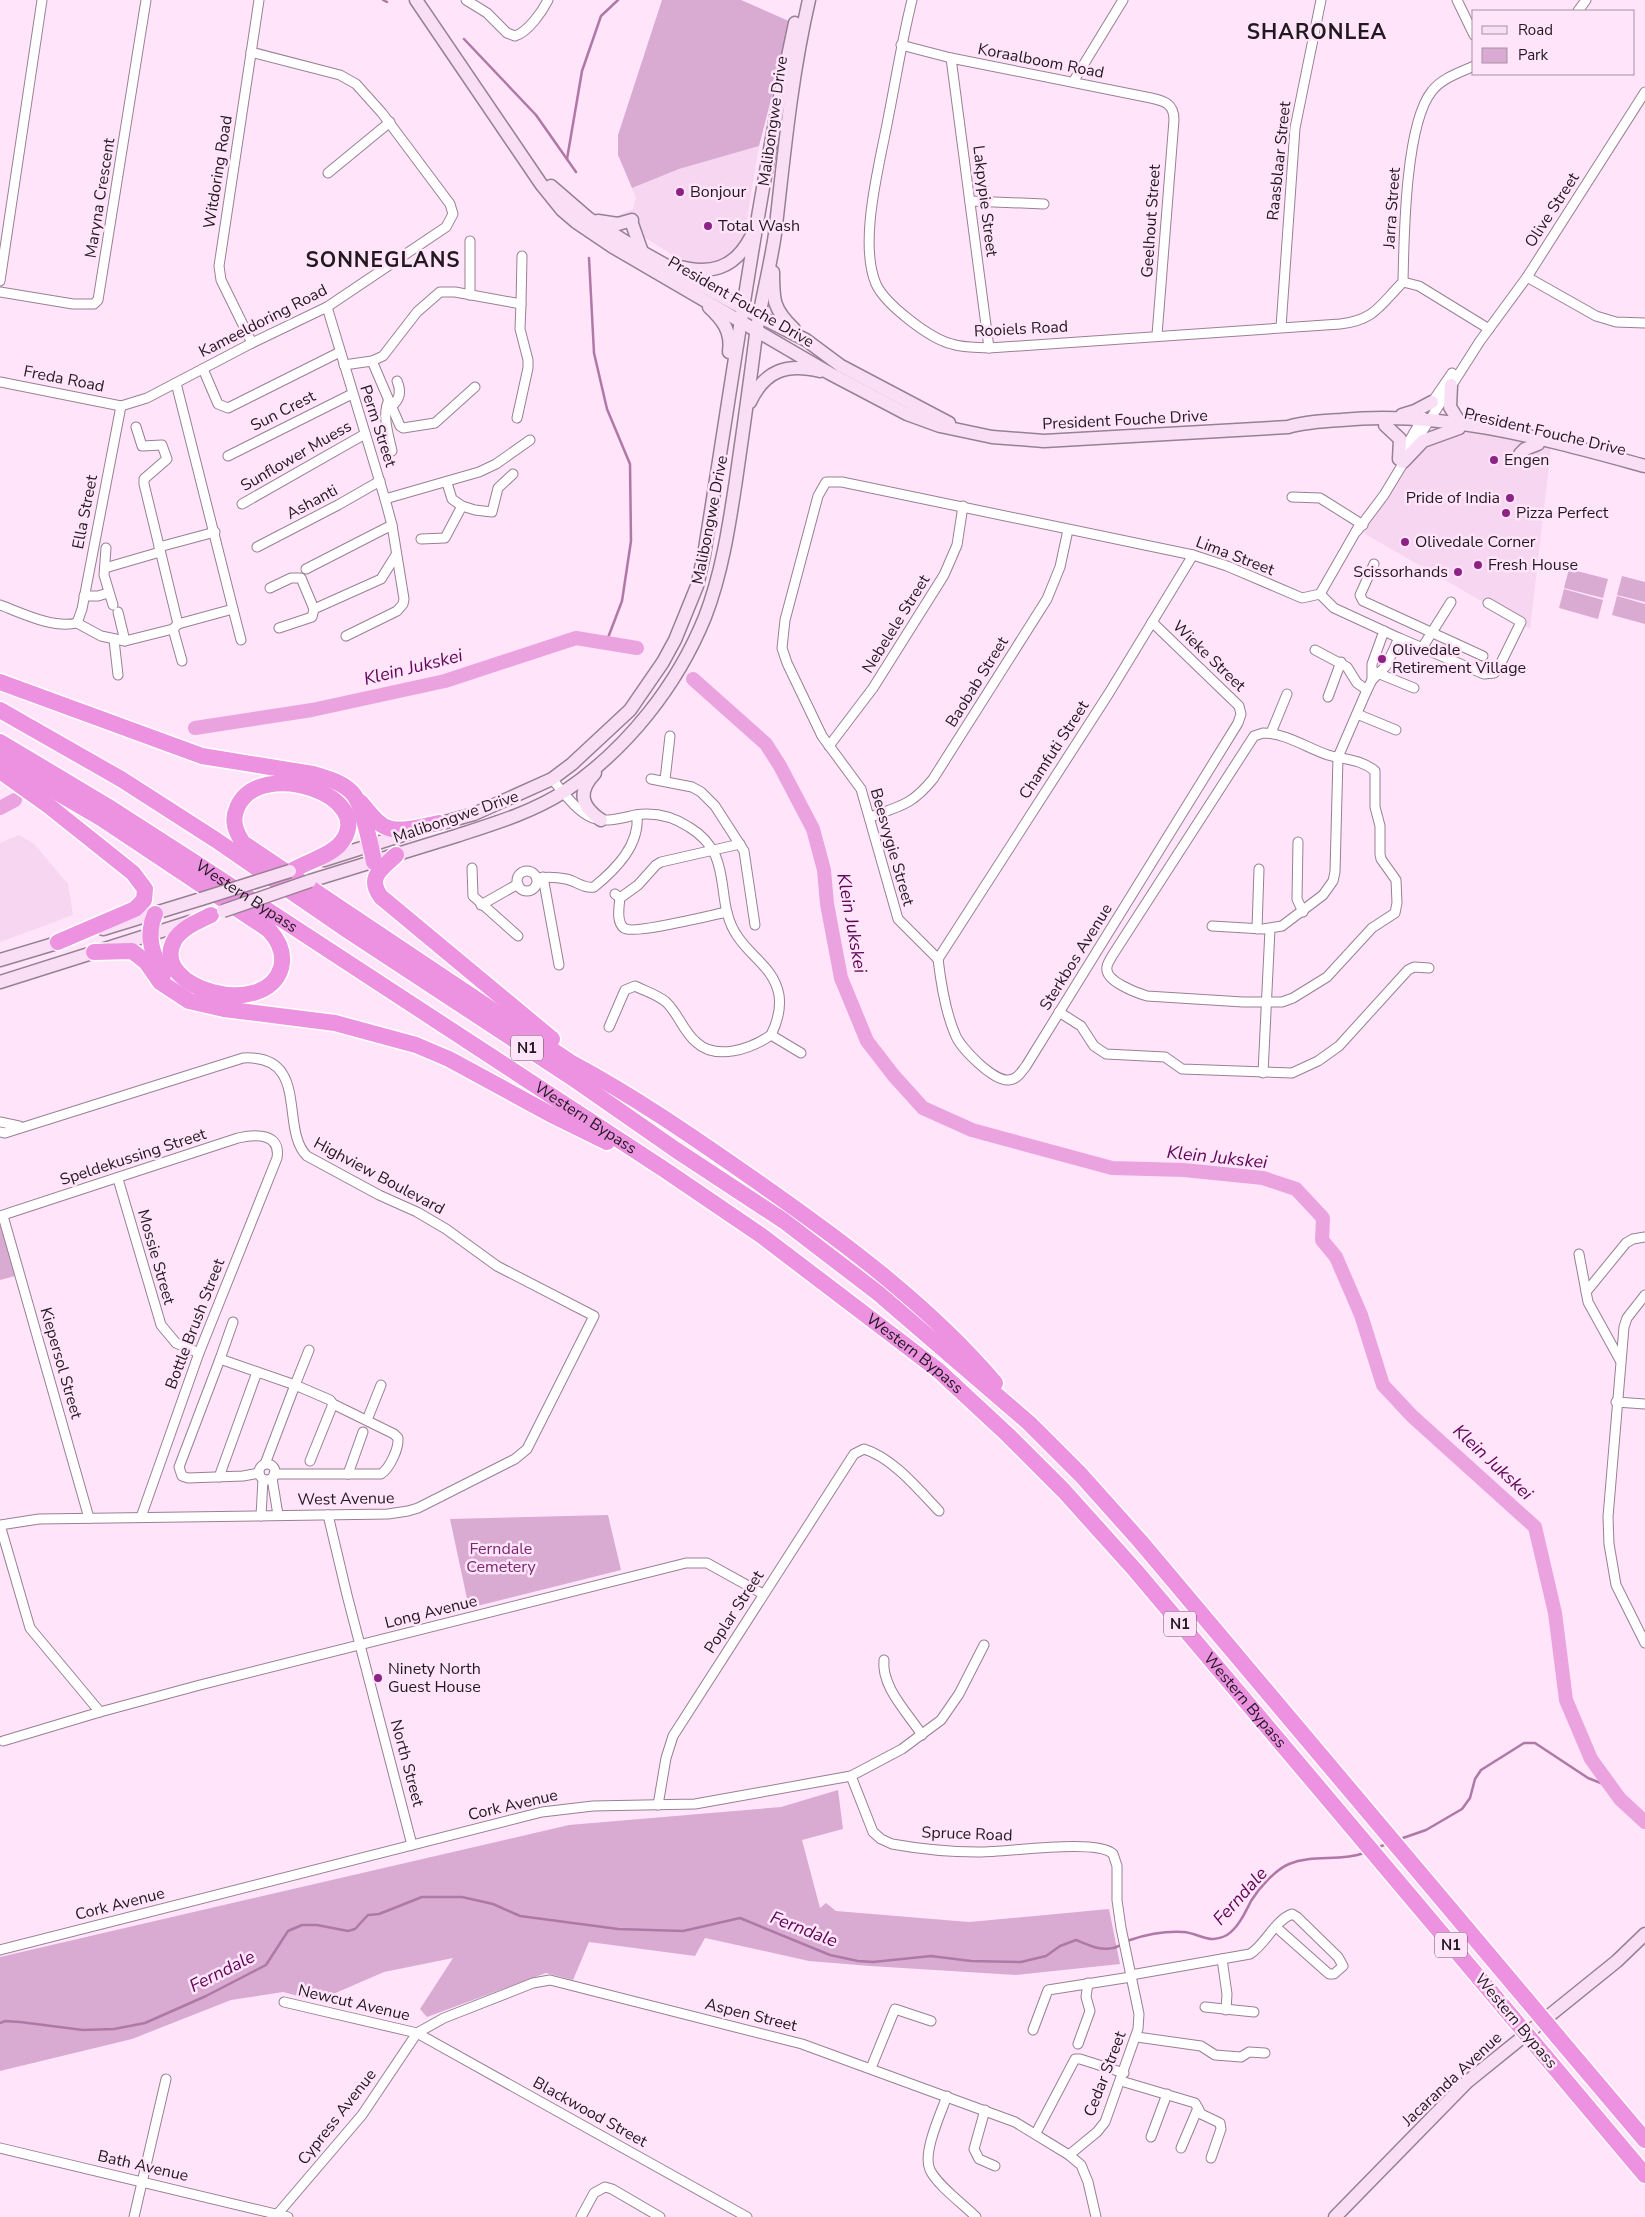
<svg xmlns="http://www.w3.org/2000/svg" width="1645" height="2217" font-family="'Nunito Sans',sans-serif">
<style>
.built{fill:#f7d6f1}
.green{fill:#daabd2}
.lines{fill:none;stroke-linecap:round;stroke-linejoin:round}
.stream{stroke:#ae79a6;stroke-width:2.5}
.river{stroke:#eba3e0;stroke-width:14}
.street-casing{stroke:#988094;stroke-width:11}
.secondary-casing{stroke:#988094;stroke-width:15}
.highway-casing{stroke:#fff;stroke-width:19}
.street{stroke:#fff;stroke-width:9}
.secondary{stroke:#f9def6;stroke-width:12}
.highway{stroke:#ec92e0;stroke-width:16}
.secondary-bridge-casing{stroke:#988094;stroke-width:15;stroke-linecap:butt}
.highway-bridge-casing{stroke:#fff;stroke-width:19;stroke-linecap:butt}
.secondary-bridge{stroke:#f9def6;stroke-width:12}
.highway-bridge{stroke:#ec92e0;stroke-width:16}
.poi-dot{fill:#8d2184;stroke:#ffe4fa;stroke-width:2}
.labels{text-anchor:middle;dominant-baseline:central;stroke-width:5;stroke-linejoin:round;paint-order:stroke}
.shield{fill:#ffe4fa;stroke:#645561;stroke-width:1}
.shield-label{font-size:15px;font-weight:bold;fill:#211820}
.street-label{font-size:16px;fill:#211820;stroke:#ffe4fa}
.poi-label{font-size:16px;fill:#211820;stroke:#ffe4fa;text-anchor:start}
.park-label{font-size:16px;fill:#792771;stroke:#ffe4fa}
.water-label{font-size:18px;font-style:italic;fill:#5e0557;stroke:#ffe4fa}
.district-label{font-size:21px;font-weight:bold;letter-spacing:1px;fill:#211820;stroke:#ffe4fa}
</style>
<rect width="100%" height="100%" fill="#ffe4fa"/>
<g class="built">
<path d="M759,146l-15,92 -7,11 -11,9 -17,5h-17l-19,-8 -60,-37 20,-9 3,-11 -4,-10 47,-19z"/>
<path d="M1424,423l127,25 -21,181 -170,-98z"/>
<path d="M19,835l15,9 34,40 5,31 -73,27v-99z"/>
</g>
<g class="green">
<path d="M662,0h79l50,22 -32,124 -80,23 -47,19 -14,-33v-20z"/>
<path d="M1569,569l39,10 -5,19 -39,-10z"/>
<path d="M1622,576l23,6v20l-28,-7z"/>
<path d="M1564,589l39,11 -5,19 -39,-11z"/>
<path d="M1617,596l28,8v20l-33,-9z"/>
<path d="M0,1221l19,54 -19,5z"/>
<path d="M608,1515l13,55 -152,38 -19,-89z"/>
<path d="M838,1790l5,39 -41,11 18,68 6,-5 10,8 133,11 140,-13 11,55 -104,11 -146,-9 -61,-5 -104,-23 -10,18 -106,-14 -16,38 -27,-7 -119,44 -7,-8 33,-51 -69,14 -67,29 -34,-9 -52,8 -99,39 -132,32v-114l569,-132 212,-18z"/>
</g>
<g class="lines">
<g class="stream">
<path d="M383,0l4,2"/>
<path d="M464,39l72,76 40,57"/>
<path d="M567,159l15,-88 19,-55 17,-16"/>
<path d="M589,258l5,95 13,56 23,55 1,77 -9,60 -16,42"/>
<path d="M1400,1839l26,-9 36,-21 8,-11 5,-19 6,-9 43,-27h11l53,35 23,9"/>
<path d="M1376,1848l11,-4"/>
<path d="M0,2023l5,-2 15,1 63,8 31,-1 31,-6 61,-27 60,-31 22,-34 14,-6h15l31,6 7,-2 13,-14 11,-1 43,-17h40l31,7 27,12 98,13 65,2 57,-13 90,37 28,6 15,1 58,-6 40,5 50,1 25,-6 14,-10 16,-6c12,5 24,11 37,8 6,-1 11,-5 17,-8 15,-5 36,-9 53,-8 17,1 25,13 44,3 11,-7 18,-22 24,-34 8,-13 24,-31 38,-37 24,-10 51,-2 75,-11"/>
</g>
<g class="river">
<path d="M693,679l73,65 14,22 33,63 11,41 3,34 14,74 26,63 27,35 29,32 49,22 140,38 72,2 79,8 33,11 27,29 -1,22 14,17 25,58 22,70 29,31 123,111 20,86 11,87 25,59 29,40 25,23"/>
<path d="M195,728l117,-18 133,-29 131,-43 61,10"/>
<path d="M0,808l15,-8"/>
</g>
<g class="street-casing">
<g id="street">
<path d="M466,0l21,13 20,20 8,3c13,-4 27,-24 33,-36"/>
<path d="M912,0c-10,40 -16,79 -24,119 -8,44 -30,123 -12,165 9,20 54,55 76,60 12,4 25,3 37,4l351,-24c35,-4 40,-19 63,-42"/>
<path d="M1457,0l17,35"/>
<path d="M1578,11l8,-11"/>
<path d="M901,45l50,13 200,40c14,3 23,6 23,22l-17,215"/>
<path d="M951,58l38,290"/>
<path d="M1073,82l50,-82"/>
<path d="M328,173l62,-51"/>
<path d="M970,201l74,3"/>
<path d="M470,241v54"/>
<path d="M1527,277l69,39 20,6 29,1"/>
<path d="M0,281l42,-281"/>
<path d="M1403,282c1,-44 2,-158 29,-191 10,-13 27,-18 42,-25"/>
<path d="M1403,282l16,4 70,43"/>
<path d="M0,292l73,12h21l4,-4 48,-300"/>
<path d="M327,307l58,192 7,26 12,74 -1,5 -6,7 -51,25"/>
<path d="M1281,327l14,-199 26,-128"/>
<path d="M252,343l-31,-63 -2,-14 40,-266"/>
<path d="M372,361l28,65 3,2 32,-5 40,-36"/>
<path d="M344,365l28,-4 11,-5 34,-44 23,-20h15l66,12 1,-48"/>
<path d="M203,369l15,35 10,4 112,-56"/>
<path d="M0,382l121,24 26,-8 105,-55 75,-36 119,-80 7,-13 -3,-10 -68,-91 -26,-29 -16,-9 -89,-23"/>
<path d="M1430,405l22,-32"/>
<path d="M517,418l11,-50v-8l-8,-31 1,-25"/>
<path d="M136,427l6,19 20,-1 5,14 -23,20v5l34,140"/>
<path d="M1413,446l67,-105 47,-64 118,-185"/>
<path d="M392,451c-3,-14 -10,-35 -4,-49l6,2c6,-6 7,-14 3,-23"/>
<path d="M228,456l124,-62"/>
<path d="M1400,457l23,-40"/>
<path d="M447,483l5,16 10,7"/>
<path d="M1292,497l28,1 43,27"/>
<path d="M385,499l94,-27 17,-8 34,-24"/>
<path d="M242,504l123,-70"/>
<path d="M1357,531l27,-36 23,-38"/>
<path d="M421,539l24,-1 17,-32 13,4 17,2 6,-24 15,-14"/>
<path d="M159,547l56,-15"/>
<path d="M257,547l81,-42 42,-24"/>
<path d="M106,548l-2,27 9,30"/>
<path d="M1374,564l-14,31 3,6 120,55"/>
<path d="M105,568l55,-16"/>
<path d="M306,569l86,-44"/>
<path d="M270,588l21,-10h10l13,31 -2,8 -33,11"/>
<path d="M1320,594l39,-68"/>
<path d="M84,596h14l10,-3"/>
<path d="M0,605c22,8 53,24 77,18"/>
<path d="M233,609l8,31"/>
<path d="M314,609l67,-30 15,-24"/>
<path d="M118,612l7,29"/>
<path d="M77,623l24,13 24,5 48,-12 5,-5 55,-15 -57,-226"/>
<path d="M77,623l5,-14 39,-203"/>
<path d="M173,629l9,32"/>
<path d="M114,640l4,35"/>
<path d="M1422,648l29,-46"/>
<path d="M1315,650l32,17 10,16 10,7"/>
<path d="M1375,672l39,16"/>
<path d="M1372,680v-16l12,-33"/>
<path d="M1328,697l13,-35"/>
<path d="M1357,714l39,16"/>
<path d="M1263,733c23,0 44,15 65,22 17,5 33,4 47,16v36l5,19v28l1,5 15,21 1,23 -2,10 -23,15 -45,49 -34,21 -11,4h-39l-96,-6c-10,-3 -43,-15 -40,-29 0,-3 3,-7 5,-11l142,-220z"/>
<path d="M1271,733l16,-39"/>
<path d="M829,746l44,-58 71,-113 13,-30 6,-39"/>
<path d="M552,779c11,13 25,33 41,39 13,5 29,0 42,-3 19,-3 37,1 54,12 48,29 23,74 49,110 14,21 36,31 41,58 2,14 -2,28 -8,40"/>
<path d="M651,779l41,8 9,5 14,14 29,45 11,74"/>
<path d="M665,780l5,-44"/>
<path d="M870,817c30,-11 42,-12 63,-38l114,-180 13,-32 8,-37"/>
<path d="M1298,842l-1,57 6,13"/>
<path d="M472,868l1,28 45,40"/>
<circle cx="527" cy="881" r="10"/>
<path d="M543,877l16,88"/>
<path d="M537,878c9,-1 19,-1 29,1 10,2 18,10 28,8 22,-18 46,-42 43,-72"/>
<path d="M615,894l5,4 18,-13 18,-20 5,-3 79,-18"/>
<path d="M620,898c-1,9 -4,24 4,30 8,7 88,-13 103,-16"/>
<path d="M481,905l37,-21"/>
<path d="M1212,926l51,3 19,-3 41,-31 10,-14 2,-9 3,-115 29,-67 5,-10 14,-14 13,-28"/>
<path d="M1257,929l2,-60"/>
<path d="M938,959l-40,-40 -37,-130 -39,-53 -35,-73 -5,-15 3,-28 33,-124 8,-14h16l351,73 34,11 75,32 18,-4 14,14 65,30 85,36 10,-1 4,-4 23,-47 -33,-19"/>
<path d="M938,959c3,25 7,52 17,75 5,14 39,48 54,46 9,-1 12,-8 17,-14l212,-343 3,-9 -2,-8 -87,-84"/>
<path d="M938,959l171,-266 84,-138"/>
<path d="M1059,1012l22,14 13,20 12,8 59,3 17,12 110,4 26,-12 21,-15 69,-76 6,-3 15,1"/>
<path d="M609,1027l16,-37 10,-4c10,5 23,9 31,16 12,11 17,29 30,40 20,19 55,7 75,-7"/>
<path d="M771,1035l30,18"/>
<path d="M1263,1073l7,-144"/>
<path d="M0,1122l19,4"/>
<path d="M0,1132l5,1 238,-75c68,-4 36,71 64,98l72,39 38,17 29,17 51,37 97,50 -67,133 -12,10 -97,49 -10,3 -20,3 -349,5 -39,6 30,103 70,84"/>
<path d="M118,1179l43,146 15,18 23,10"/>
<path d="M0,1216l238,-78c18,-4 43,-5 39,20l-78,195 -58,164"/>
<path d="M3,1216l86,302"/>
<path d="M1579,1254l9,48 32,58"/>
<path d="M1586,1292l40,-49 7,-4 12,-2"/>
<path d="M1645,1295l-18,23 -3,9 -16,190 1,27 7,41 29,58"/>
<path d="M220,1359l13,-37"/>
<path d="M1616,1402l29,2"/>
<path d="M367,1420l14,-35"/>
<path d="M310,1461l23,-57"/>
<path d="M265,1464l30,-79 35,15 3,4 61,30 4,4c1,10 -8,30 -17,36h-107"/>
<circle cx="267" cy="1472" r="8"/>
<path d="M259,1473l-16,3 -55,2 -6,-2 -3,-9 41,-108 75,26 14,-35"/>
<path d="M348,1474l15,-42"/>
<path d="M219,1477l38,-105"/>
<path d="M272,1478l6,37"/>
<path d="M328,1515l19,80 65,250"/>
<path d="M261,1516l2,-37"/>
<path d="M884,1660c-3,27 24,53 38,75"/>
<path d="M3,1741l97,-29 100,-27 486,-122h21l56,31"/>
<path d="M851,1776l22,56 8,7 11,5c28,5 57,8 85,8 26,1 120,-14 136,2l4,12v34l4,28 18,86 -1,15 -33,93 -8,10 -28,23"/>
<path d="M658,1805l8,-47 7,-22 181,-282 10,-5c29,9 54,40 75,62"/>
<path d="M0,1950l542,-138 51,-6 102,-2 156,-28 51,-27 39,-29 18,-26 25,-49"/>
<path d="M1222,1959l5,35 -1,16"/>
<path d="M1131,1975l119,-21c16,-10 24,-33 42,-40l5,3 41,40 5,9 -9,8h-5l-53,-47"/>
<path d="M284,2002l133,31 330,184"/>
<path d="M1205,2007l49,5"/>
<path d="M1033,2030l15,-40 83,-13"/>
<path d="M1137,2037l64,9 14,9 26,2 8,-5 16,1"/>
<path d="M1078,2044l12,-33 -4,-14 2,-14"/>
<path d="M871,2068l24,-59 36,12"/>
<path d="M1121,2081l74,22 6,11 19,9 1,6 -10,29"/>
<path d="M947,2096c-6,17 -25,57 -17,74 8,16 33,34 46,47"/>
<path d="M985,2110l-11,39 5,10 16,7"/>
<path d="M1036,2133l39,-74h5l44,14"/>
<path d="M1151,2137l16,-43"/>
<path d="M0,2148l288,69"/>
<path d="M1181,2148l17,-40"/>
<path d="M134,2217l32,-138"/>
<path d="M275,2217l87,-102 55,-82 27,-15 89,-35 17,-3 252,64 213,78 54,33 12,10 7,17 8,35"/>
<path d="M581,2217l13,-24 11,-6 7,2 48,28"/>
</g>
</g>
<g class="secondary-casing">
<g id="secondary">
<path d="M416,0l125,184 21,26 14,12 37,25 216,126 78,41 33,12 52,11 52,4 244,-14c17,-5 35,-6 53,-7 104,-10 204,19 304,46"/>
<path d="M551,186l37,32 54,34 93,52 71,36 35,26 108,57"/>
<path d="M598,221l20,3 14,-4"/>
<path d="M631,221l11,31"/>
<path d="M676,266c33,9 58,4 75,-29"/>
<path d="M773,272c0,28 0,37 21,57"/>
<path d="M709,307c14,13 23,25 20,45"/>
<path d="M1451,385l-1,22 10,16"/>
<path d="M750,402c15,-32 37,-39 70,-31"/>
<path d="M1402,415l13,-4 17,-9"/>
<path d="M1385,425l15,14 -1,20"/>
<path d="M1520,454l5,-5 13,-5"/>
<path d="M1403,462l20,-21 36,-13"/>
<path d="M595,773c-18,19 -14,33 6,47"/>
<path d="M431,826l43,-12 78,-35 20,-15 58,-54 33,-48 12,-22 22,-54 7,-31c29,-178 53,-356 91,-532"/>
<path d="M324,860l88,-28"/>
<path d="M310,881c49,-15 97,-30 146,-45 37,-12 77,-24 109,-45 62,-42 112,-105 140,-174 17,-44 24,-91 31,-137 7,-49 14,-97 20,-146 5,-33 14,-66 19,-100 9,-78 16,-157 34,-234"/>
<path d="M103,929l98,-30"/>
<path d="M0,960l67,-20"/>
<path d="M0,982l190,-60"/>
<path d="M1335,2217l132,-135 150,-121 28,-27"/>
</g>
</g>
<g class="highway-casing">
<g id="highway">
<path d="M0,682l202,74 111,18c14,4 32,9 41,21 8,10 17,52 20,67"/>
<path d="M0,710l121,69 95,61 131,90 224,147 105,73 108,71 94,72 151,130 52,52 59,66 386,458"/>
<path id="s1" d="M0,742l107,64 87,56 471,308 97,66 176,134 70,65 56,56 71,79 377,447"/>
<path d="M0,759l101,59 168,112c10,11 16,23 12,38 -16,53 -132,20 -107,-27 7,-13 25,-20 37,-26"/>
<path d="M0,771l49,35 84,67 12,16 -1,11 -9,9 -77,33"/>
<path d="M360,802c7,7 13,17 22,23 14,10 41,1 57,-2"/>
<path d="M396,855c-14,14 -30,22 -15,42l171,142"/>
<path d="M293,870c14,-8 36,-14 47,-26 41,-47 -81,-89 -103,-36 -6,13 -1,24 6,35l327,219c64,34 123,75 182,116 86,60 175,125 243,205"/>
<path d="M155,914c-10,22 -2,41 8,61"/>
<path d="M94,952l38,-1 14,11 14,20 29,19 35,8 111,14 81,22 33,14 101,55 57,28"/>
<path d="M1557,2036l88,104"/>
<path d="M1544,2055l101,120"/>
</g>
</g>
<use href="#street" class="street"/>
<use href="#secondary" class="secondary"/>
<use href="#highway" class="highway"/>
<g class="secondary-bridge-casing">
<g id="secondary-bridge">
<path d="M201,899l89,-28"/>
<path d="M223,911l87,-30"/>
</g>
</g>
<g class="highway-bridge-casing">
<g id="highway-bridge">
<path d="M1526,1999l31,37"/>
<path d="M1512,2017l32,38"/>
</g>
</g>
<use href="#secondary-bridge" class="secondary-bridge"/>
<use href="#highway-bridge" class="highway-bridge"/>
</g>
<g class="poi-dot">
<circle cx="680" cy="192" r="5"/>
<circle cx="708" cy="226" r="5"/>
<circle cx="1494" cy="460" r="5"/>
<circle cx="1510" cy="498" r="5"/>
<circle cx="1506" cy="513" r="5"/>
<circle cx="1405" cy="542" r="5"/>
<circle cx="1478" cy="565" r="5"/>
<circle cx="1458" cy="572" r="5"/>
<circle cx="1382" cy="659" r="5"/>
<circle cx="378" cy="1678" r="5"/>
</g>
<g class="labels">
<g class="shield">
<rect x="511" y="1035.5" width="32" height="25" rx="4"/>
<rect x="1164" y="1611.5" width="32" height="25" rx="4"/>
<rect x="1435" y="1932.5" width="32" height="25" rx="4"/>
</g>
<g class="shield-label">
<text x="527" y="1048">N1</text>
<text x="1180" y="1624">N1</text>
<text x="1451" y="1945">N1</text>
</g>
<g class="street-label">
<text transform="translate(1041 61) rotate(11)">Koraalboom Road</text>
<text transform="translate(773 121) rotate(-82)">Malibongwe Drive</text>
<text transform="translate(1279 161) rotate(-84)">Raasblaar Street</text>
<text transform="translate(218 172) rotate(-81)">Witdoring Road</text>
<text transform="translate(100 198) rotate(-81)">Maryna Crescent</text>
<text transform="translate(985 201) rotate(83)">Lakpypie Street</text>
<text transform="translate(1392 208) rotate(-86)">Jarra Street</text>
<text transform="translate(1552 210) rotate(-57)">Olive Street</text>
<text transform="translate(1151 221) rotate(-86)">Geelhout Street</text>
<text transform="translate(741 302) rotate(30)">President Fouche Drive</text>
<text transform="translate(263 321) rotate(-27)">Kameeldoring Road</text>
<text transform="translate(1021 329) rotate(-3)">Rooiels Road</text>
<text transform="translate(64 379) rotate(11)">Freda Road</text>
<text transform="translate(283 411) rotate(-27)">Sun Crest</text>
<text transform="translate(1125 420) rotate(-3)">President Fouche Drive</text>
<text transform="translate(378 426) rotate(72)">Perm Street</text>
<text transform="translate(1545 432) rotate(13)">President Fouche Drive</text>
<text transform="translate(296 456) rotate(-30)">Sunflower Muess</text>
<text transform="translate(312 502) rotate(-28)">Ashanti</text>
<text transform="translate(85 512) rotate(-79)">Ella Street</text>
<text transform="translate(710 520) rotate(-79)">Malibongwe Drive</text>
<text transform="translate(1235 556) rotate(21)">Lima Street</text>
<text transform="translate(896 624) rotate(-58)">Nebelele Street</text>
<text transform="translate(1209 656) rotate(44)">Wieke Street</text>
<text transform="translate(977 682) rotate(-58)">Baobab Street</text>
<text transform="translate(1054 750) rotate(-57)">Chamfuti Street</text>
<text transform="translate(456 817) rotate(-19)">Malibongwe Drive</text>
<text transform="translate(892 847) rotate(74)">Beesvygie Street</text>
<text stroke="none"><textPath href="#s1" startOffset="291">Western Bypass</textPath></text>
<text transform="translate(1076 957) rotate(-58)">Sterkbos Avenue</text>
<text stroke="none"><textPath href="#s1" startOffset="696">Western Bypass</textPath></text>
<text transform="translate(133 1157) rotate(-18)">Speldekussing Street</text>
<text transform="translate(379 1176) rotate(28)">Highview Boulevard</text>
<text transform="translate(156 1257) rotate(74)">Mossie Street</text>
<text transform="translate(195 1324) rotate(-69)">Bottle Brush Street</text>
<text stroke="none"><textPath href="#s1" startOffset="1101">Western Bypass</textPath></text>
<text transform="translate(61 1363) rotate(74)">Kiepersol Street</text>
<text transform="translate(346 1499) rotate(-1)">West Avenue</text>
<text transform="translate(431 1612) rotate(-14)">Long Avenue</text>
<text transform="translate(734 1612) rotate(-57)">Poplar Street</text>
<text stroke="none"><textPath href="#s1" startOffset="1581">Western Bypass</textPath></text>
<text transform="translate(407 1763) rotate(75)">North Street</text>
<text transform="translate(513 1805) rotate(-13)">Cork Avenue</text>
<text transform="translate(967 1834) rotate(2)">Spruce Road</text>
<text transform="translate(120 1904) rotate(-14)">Cork Avenue</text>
<text transform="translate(354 2003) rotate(13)">Newcut Avenue</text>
<text transform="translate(751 2015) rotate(14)">Aspen Street</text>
<text transform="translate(1516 2021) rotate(50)">Western Bypass</text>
<text transform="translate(1105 2074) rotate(-69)">Cedar Street</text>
<text transform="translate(1452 2079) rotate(-43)">Jacaranda Avenue</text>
<text transform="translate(590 2112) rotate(29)">Blackwood Street</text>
<text transform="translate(337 2117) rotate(-52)">Cypress Avenue</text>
<text transform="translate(143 2166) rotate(13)">Bath Avenue</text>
</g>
<g class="poi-label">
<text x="690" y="192">Bonjour</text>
<text x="718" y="226">Total Wash</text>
<text x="1504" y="460">Engen</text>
<text x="1500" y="498" text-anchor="end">Pride of India</text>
<text x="1516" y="513">Pizza Perfect</text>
<text x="1415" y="542">Olivedale Corner</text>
<text x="1488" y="565">Fresh House</text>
<text x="1448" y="572" text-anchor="end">Scissorhands</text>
<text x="1392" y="650">Olivedale<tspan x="1392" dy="18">Retirement Village</tspan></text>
<text x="388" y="1669">Ninety North<tspan x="388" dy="18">Guest House</tspan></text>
</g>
<g class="park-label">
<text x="501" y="1549">Ferndale<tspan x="501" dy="18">Cemetery</tspan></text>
</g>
<g class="water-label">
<text transform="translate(413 667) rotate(-14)">Klein Jukskei</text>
<text transform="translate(852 923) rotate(80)">Klein Jukskei</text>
<text transform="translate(1217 1157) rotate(6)">Klein Jukskei</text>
<text transform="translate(1493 1462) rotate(43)">Klein Jukskei</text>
<text transform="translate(1240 1896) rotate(-48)">Ferndale</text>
<text transform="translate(804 1929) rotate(21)">Ferndale</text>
<text transform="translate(222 1971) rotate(-27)">Ferndale</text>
</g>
<g class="district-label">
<text x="1317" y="32">SHARONLEA</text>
<text x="383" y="260">SONNEGLANS</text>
</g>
</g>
<rect x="1472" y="10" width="162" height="65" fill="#ffe4fa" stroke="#a692a3"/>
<rect x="1482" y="26" width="25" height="8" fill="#f9def6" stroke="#a692a3"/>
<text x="1518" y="35" font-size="15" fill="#211820">Road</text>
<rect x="1482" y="48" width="25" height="15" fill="#daabd2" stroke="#a692a3"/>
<text x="1518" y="60" font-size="15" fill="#211820">Park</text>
</svg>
